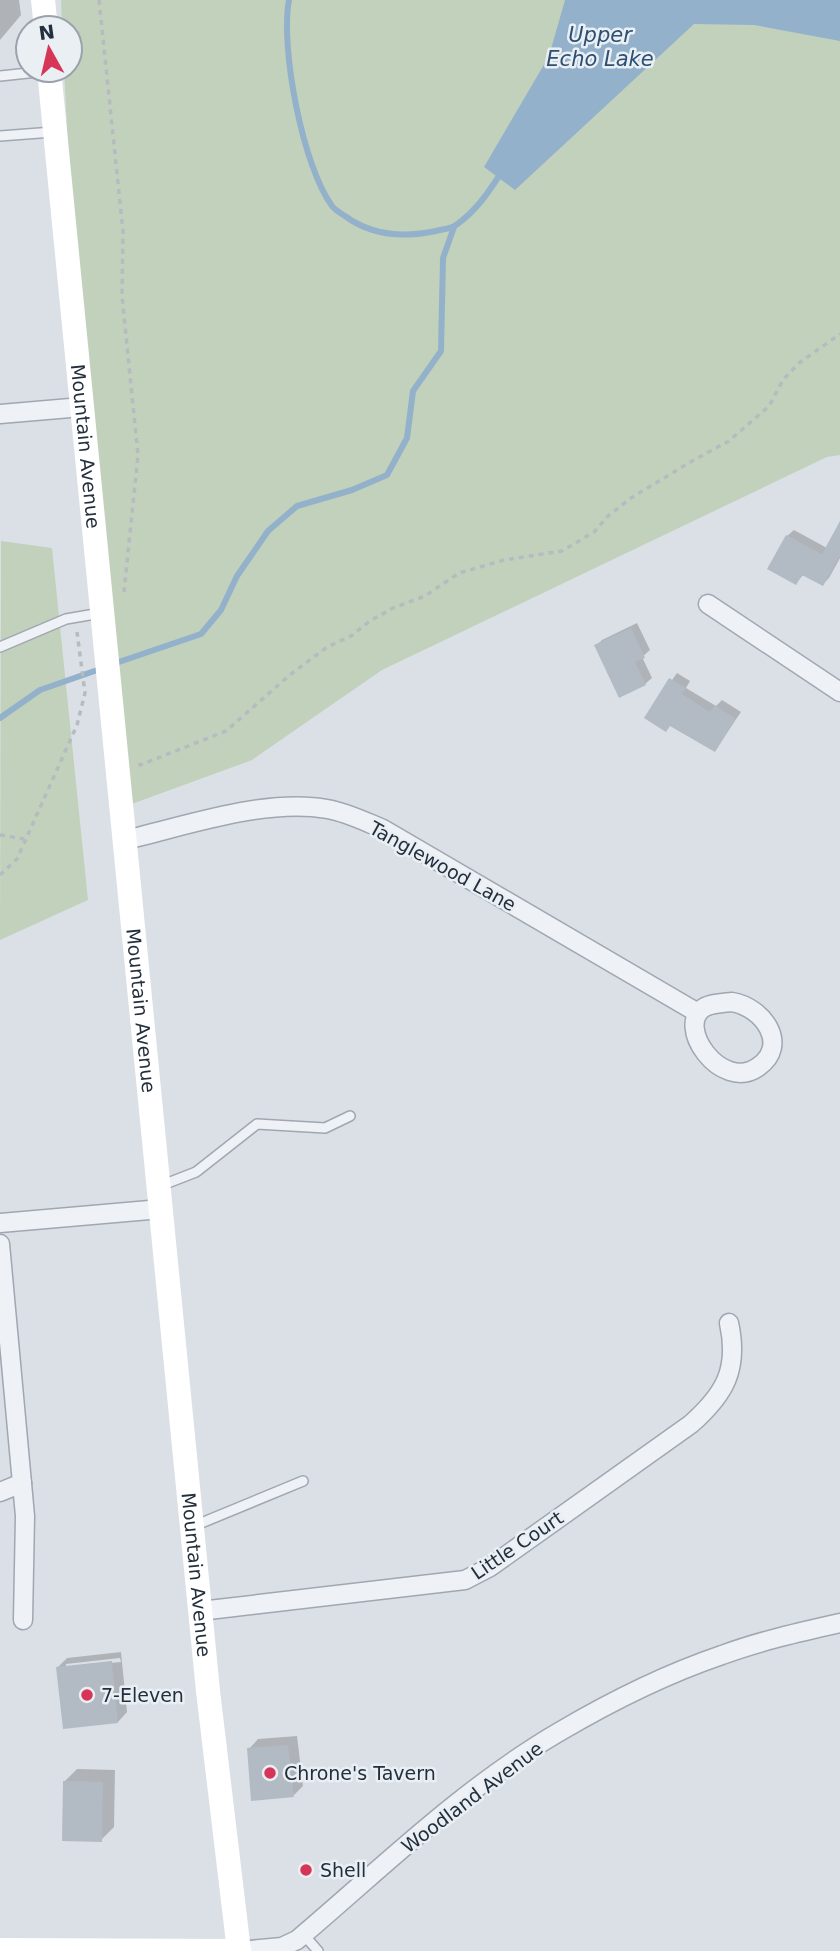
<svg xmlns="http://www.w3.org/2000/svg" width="840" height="1951" font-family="'DejaVu Sans',sans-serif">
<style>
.green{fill:#c2d1bb}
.water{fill:#93b1ca}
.shadow{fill:#0003;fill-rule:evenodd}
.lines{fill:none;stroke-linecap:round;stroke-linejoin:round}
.stream{stroke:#93b1ca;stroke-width:6}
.building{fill:#b2bac4}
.lane-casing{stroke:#a0a7b1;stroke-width:12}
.street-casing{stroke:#a0a7b1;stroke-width:21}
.path{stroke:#b5bbc1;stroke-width:3.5;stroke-dasharray:5 5;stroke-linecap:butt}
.lane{stroke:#eef1f5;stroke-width:9}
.street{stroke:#eef1f5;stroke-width:18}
.secondary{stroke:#fff;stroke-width:24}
.poi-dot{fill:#d63558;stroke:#eaeff4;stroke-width:2.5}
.labels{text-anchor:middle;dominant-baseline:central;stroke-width:5;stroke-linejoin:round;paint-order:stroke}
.street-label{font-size:19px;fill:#242f3d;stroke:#eaeff4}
.poi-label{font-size:19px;fill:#242f3d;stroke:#eaeff4;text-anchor:start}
.water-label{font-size:21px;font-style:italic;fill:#2c5073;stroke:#eaeff4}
</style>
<rect width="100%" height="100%" fill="#dbe0e7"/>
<g class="green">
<path d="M61,0h779v455l-13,2 -445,213 -130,90 -131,48 -39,-401 -18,-337h6v-42h-8z"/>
<path d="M1,541l51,7 36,352 -88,40z"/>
</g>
<path class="water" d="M565,0h275v41l-86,-16 -60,-1 -179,166 -31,-23 65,-111z"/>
<g class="shadow">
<path d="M0,0h19l2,15 -21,25z"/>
<path d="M794,530l33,18 13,-18v28l-11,20 -6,6 -19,-10 -8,9 -9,-47z"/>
<path d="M637,623l13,27 -8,7 10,21 -7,6 -25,12 -24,-50 6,-6z"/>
<path d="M677,673l13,8 -4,7 30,18 6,-6 19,12 -26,38 -44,-25 -25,-8z"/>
<path d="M121,1652l6,60 -9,10 -60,-55 9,-9zM120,1658l1,4 -55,5v-3z"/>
<path d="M297,1736l6,50 -9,9 -45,-46 9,-10z"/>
<path d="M77,1769l38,1 -1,57 -13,13 -37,-58z"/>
</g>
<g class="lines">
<g class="stream">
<path d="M289,0c-9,48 14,167 43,206 3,4 8,7 13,10 27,20 58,22 91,15 7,-2 14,-2 20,-6 20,-14 32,-32 45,-52"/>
<path d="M113,664l88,-30 20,-24 16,-34 31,-45 29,-25 55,-16 35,-15 20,-37 6,-47 28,-40 2,-93 11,-31"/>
<path d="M0,718l40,-28 63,-22"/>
</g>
</g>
<g class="building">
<path d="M840,521v35l-17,30 -21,-11 -6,10 -29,-16 19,-34 36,19z"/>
<path d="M631,628l14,30 -10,4 11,23 -27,13 -25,-53z"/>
<path d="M669,678l17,10 -4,6 28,18 5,-7 21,14 -21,33 -45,-26 -4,6 -22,-14z"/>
<path d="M112,1661l6,62 -55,6 -7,-62z"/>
<path d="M288,1745l6,52 -43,4 -4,-53z"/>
<path d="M63,1781l40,1 -1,60 -40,-1z"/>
</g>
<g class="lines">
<g class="lane-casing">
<g id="lane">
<path d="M0,76l47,-5"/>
<path d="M0,136l53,-4"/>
<path d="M0,647l66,-28 35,-6"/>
<path d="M160,1186l36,-14 61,-48 68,4 25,-12"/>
<path d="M194,1526l109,-45"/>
<path d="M304,1935l14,16"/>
</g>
</g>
<g class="street-casing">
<g id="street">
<path d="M0,414l82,-7"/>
<path d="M708,604l132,88"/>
<path d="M125,840c61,-14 140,-42 202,-31 19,3 39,13 56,20l315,184"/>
<path d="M732,1002c31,5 58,43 26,65 -37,26 -85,-43 -53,-60 8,-4 18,-4 27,-5z"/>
<path d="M0,1223l161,-14"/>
<path d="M0,1244l25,272 -2,104"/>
<path d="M0,1492l22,-9"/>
<path d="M200,1611l265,-31 25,-13 201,-143c34,-30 48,-55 38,-101"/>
<path d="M239,1951l43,-4 15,-7c84,-71 166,-152 262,-208 51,-30 107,-58 163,-77 38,-14 78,-23 118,-32"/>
</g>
</g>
<g class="path">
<path d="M99,0l24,231 -1,65 16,159 -14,137"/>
<path d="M140,763v2l86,-34 65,-57 36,-27 24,-11 19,-15 23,-13 32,-12 34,-23 45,-13 58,-9 32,-19 14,-16 23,-18 61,-37 37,-20 40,-35 14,-26 16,-17 41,-29"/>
<path d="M0,835l24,4"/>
<path d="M0,875l17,-16 60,-134 8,-32 -8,-61"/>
</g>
<use href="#lane" class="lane"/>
<use href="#street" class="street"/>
<g class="secondary">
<path d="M43,0l3,28"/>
<path id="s1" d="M49,70l159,1621 31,260"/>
<path d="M0,1950l239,1"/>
</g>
</g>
<g class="poi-dot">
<circle cx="87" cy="1695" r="7"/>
<circle cx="270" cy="1773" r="7"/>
<circle cx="306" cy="1870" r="7"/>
</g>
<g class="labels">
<g class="street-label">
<text stroke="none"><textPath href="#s1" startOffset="378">Mountain Avenue</textPath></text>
<text transform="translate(443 866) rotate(29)">Tanglewood Lane</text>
<text stroke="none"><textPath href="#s1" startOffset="945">Mountain Avenue</textPath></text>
<text transform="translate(517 1545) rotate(-34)">Little Court</text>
<text stroke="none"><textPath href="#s1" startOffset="1512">Mountain Avenue</textPath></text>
<text transform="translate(472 1797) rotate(-37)">Woodland Avenue</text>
</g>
<g class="poi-label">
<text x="101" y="1695">7-Eleven</text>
<text x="284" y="1773">Chrone's Tavern</text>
<text x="320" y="1870">Shell</text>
</g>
<g class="water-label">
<text x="600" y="35">Upper<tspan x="600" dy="24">Echo Lake</tspan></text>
</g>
</g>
<g transform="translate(49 49) rotate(352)"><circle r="33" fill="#eaeff4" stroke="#9ba2ab" stroke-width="2"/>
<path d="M0-5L12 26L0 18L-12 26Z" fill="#d63558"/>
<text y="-10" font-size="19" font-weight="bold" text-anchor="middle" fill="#242f3d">N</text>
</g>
</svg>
